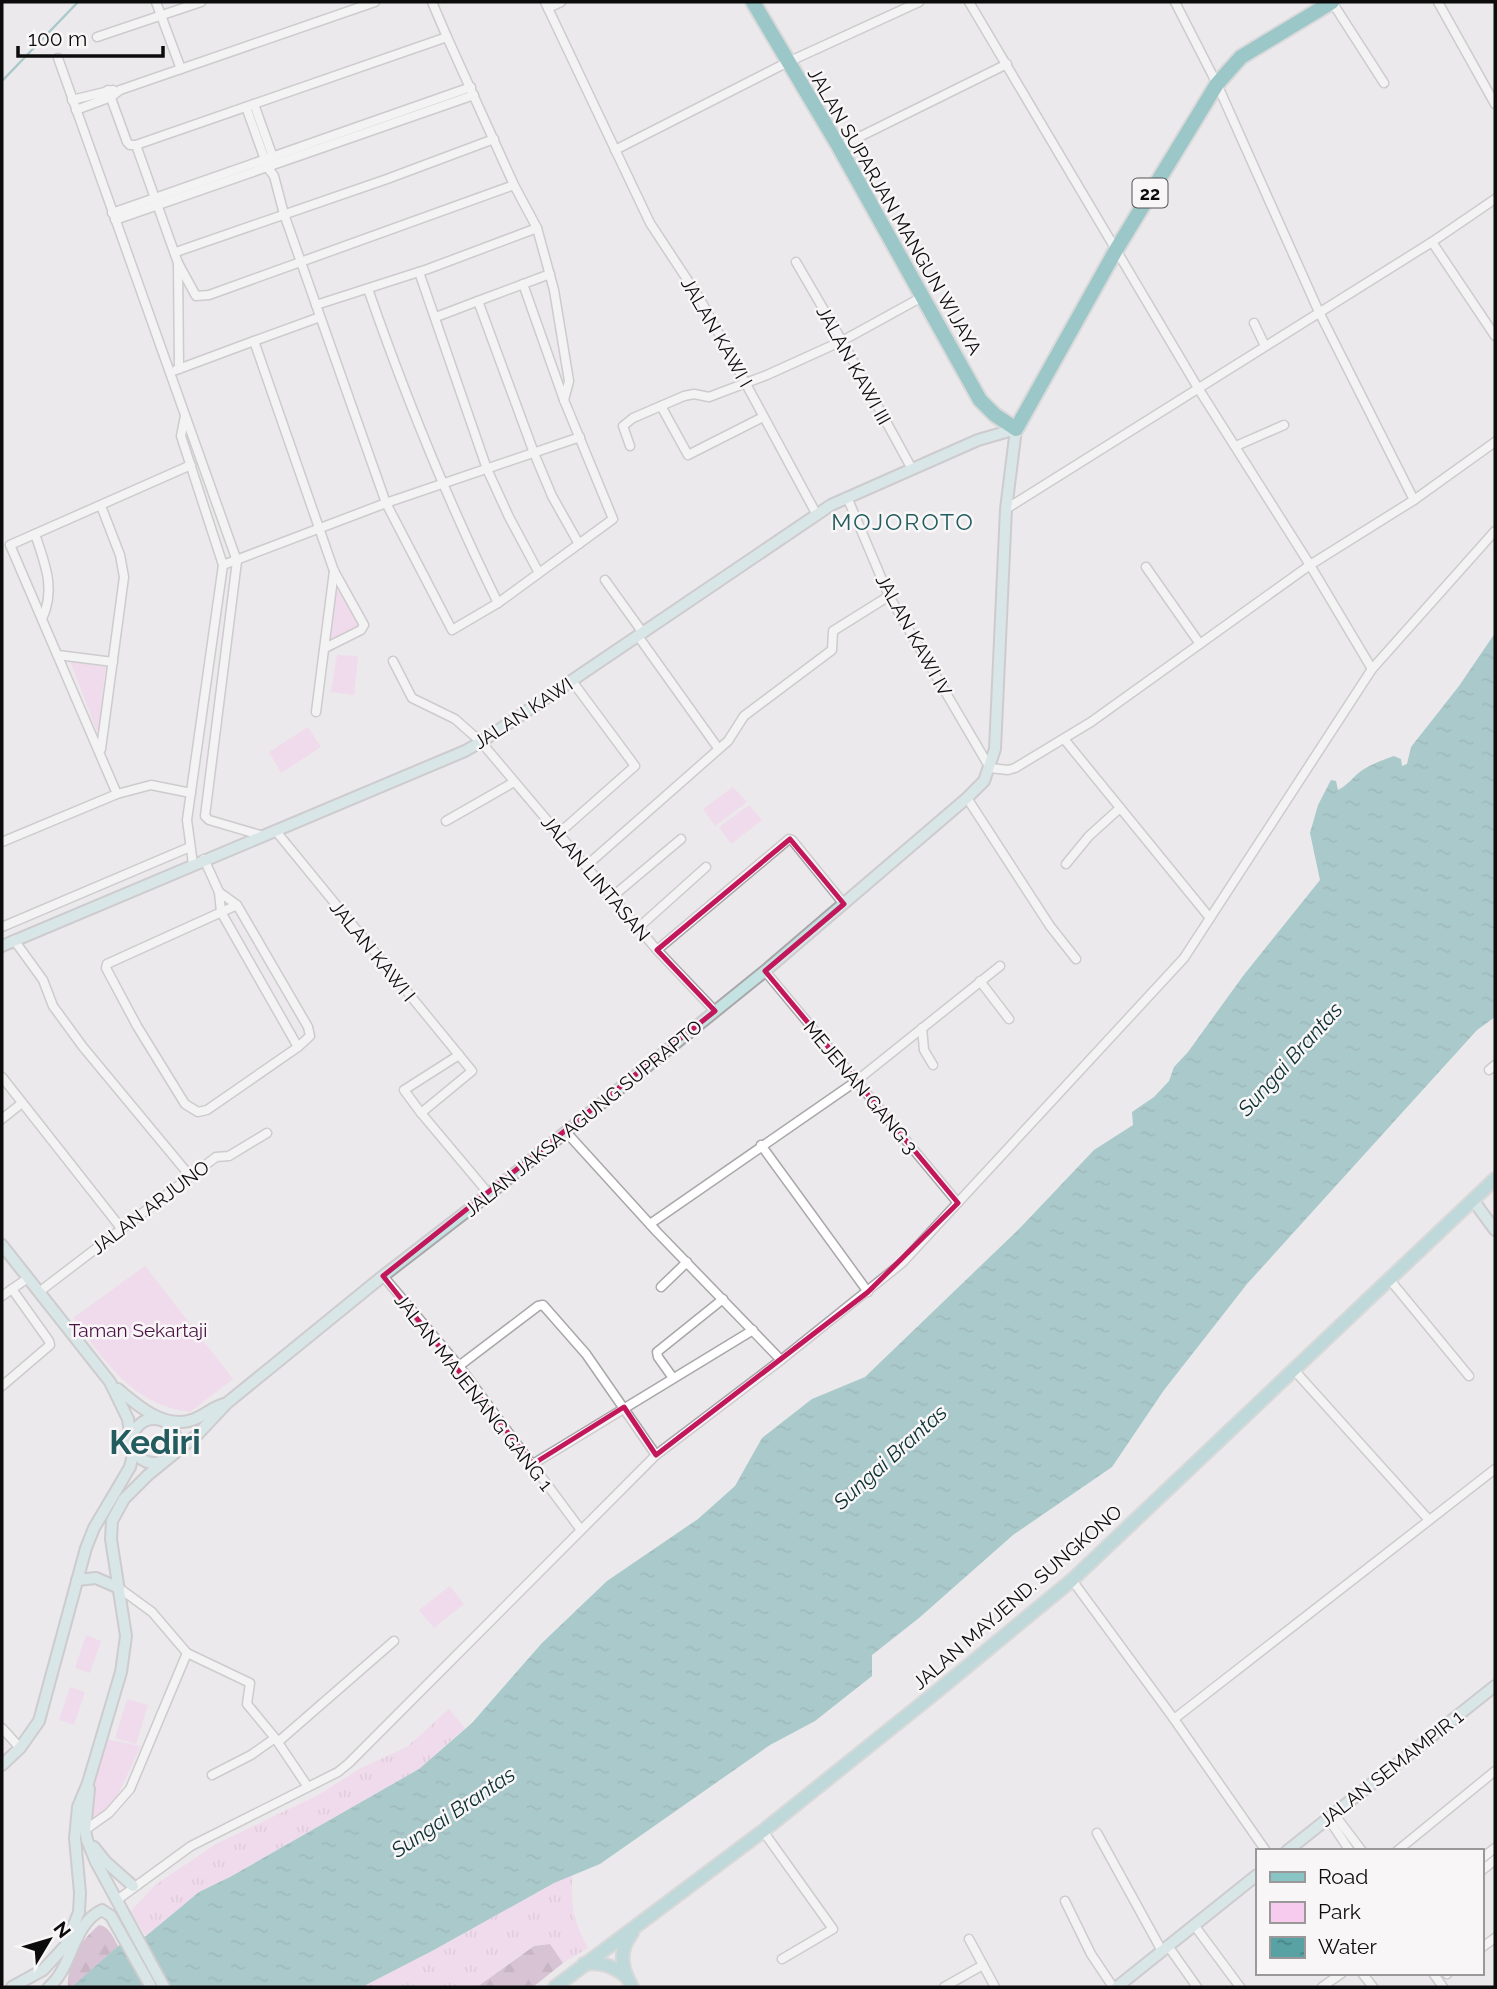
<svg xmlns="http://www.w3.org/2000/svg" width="1497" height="1989" font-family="Raleway,sans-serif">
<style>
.grass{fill:url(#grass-tufts)}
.forest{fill:url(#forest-firs)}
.park{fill:#f6cbed}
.water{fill:url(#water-ripples)}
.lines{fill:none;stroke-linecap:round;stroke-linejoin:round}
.stream{stroke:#59a2a4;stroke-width:2.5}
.street-casing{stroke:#a9a7a9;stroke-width:11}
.secondary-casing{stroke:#a9a7a9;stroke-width:14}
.primary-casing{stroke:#c5c5c5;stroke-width:16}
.highway-casing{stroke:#c5c5c5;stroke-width:18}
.street{stroke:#fff;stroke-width:8}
.secondary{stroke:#c4e2e2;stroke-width:10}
.primary{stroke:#89c4c5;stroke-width:12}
.highway{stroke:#3b9d9f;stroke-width:14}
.marked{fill:none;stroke:#c2185b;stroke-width:5;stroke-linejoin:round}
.labels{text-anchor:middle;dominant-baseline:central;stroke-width:5;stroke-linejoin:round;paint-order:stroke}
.shield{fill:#f9f6f8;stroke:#545254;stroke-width:2}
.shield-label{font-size:18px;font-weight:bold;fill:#0d0c0d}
.street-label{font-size:19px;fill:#0d0c0d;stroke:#f9f6f8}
.park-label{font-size:19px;fill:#4a1343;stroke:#f9f6f8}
.water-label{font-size:21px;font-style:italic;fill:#0a3031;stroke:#f9f6f8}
.quarter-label{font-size:23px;letter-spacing:2px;fill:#225c5e;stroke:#f9f6f8}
.town-label{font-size:33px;font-weight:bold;fill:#225c5e;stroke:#f9f6f8}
</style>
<defs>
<pattern id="grass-tufts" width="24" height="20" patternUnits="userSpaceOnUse" patternTransform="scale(1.75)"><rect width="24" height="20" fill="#f6cbed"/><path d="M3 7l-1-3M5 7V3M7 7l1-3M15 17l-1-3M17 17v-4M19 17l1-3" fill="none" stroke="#d2adca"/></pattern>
<pattern id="forest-firs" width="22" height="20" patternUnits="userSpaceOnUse" patternTransform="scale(1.75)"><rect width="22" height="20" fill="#c194b8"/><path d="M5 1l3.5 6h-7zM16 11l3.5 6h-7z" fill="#9b7794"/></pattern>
<pattern id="water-ripples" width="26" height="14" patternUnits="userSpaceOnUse" patternTransform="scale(1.75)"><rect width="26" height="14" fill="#59a2a4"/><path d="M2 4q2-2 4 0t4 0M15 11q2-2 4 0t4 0" fill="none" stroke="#488284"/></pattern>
</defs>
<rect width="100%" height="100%" fill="#ebe9eb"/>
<g class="grass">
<path d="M449,1709l16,19 -46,41 -189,108 -31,15 -53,44 -16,-24 25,-27 61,-41 102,-49 43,-27 46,-21z"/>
<path d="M572,1875c0,35 0,42 16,73l-25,15 -13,-19 -17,2 -56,41h-115l70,-36 122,-68z"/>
</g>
<g class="forest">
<path d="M99,1925c11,2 14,12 19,21l-45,41h-5c-1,-25 12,-46 31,-62z"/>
<path d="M550,1944l13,19 -30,24h-56l57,-41z"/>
</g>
<g class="park">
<path d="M336,581l23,46 -29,15z"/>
<path d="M337,655l21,1 -4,39 -23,-3z"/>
<path d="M70,661l36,6 -8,67z"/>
<path d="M308,727l13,20 -40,26 -12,-21z"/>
<path d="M733,787l14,15 -32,24 -12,-17z"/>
<path d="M749,805l13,15 -31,24 -12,-17z"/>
<path d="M145,1266l88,113 -43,33c-58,-7 -85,-51 -117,-94z"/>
<path d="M450,1586l14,18 -30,24 -15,-18z"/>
<path d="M86,1635l15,6 -11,32 -15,-5z"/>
<path d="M70,1687l15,5 -11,33 -15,-5z"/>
<path d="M127,1699l21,6 -12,39 -21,-6z"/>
<path d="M106,1739l35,7 -31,65 -13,16 -8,-4 -1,-9z"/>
</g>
<path class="water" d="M1495,633v384l-18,13 -230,254 -83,106 -52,77 -99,68 -94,83 -47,37v21l-57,45 -45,24 -170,119 -46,19 -122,68 -70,36h-290l46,-41 28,-10 53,-44 31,-15 189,-108 53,-46 70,-80 65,-62 91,-62 37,-33 27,-48 50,-39 53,-22 155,-149 74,-78 39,-25 -1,-13 22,-15 15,-16 5,-14 14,-15 55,-76 77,-96 -10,-47 8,-28 13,-25 5,1 2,9c10,-5 15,-13 23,-19 10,-7 22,-11 33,-15l7,3 1,7 5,-2 4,-17 48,-61z"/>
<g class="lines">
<path class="stream" d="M2,81l76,-79"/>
<g class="street-casing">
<g id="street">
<path d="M156,2l25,67"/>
<path d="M432,2l15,35"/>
<path d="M545,2l105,221 50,76 117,216"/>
<path d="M969,2l229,386 112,177 62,104"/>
<path d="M1175,2l42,82 102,228 95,188"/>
<path d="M1332,2l52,81"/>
<path d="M1438,2l57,102"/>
<path d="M548,8l13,-6"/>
<path d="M97,37l104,-35"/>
<path d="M58,58l179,503 -32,255 4,4 51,15"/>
<path d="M108,90l19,52 3,3h6"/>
<path d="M72,100l41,-10"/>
<path d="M254,104l20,56"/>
<path d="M246,107l22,61 6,8 10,38 102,289 66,127 46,-27 115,-84 -49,-119 -41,-116"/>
<path d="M76,110l35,-13 9,-7 255,-88"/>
<path d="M839,147l168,-83"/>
<path d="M615,150l173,-88 131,-60"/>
<path d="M112,213l359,-126"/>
<path d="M115,220l359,-125"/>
<path d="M1432,242l63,94"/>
<path d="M176,252l211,-73 107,-40"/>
<path d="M796,262l46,79 70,128"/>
<path d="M178,263l18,33 13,-1 305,-110"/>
<path d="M419,272l68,197 22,48 30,56"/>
<path d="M550,274l-72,27 56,152 18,43 27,48"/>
<path d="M368,289c38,109 79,211 130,314"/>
<path d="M316,305l112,-36 109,-41"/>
<path d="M436,317l42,-16"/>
<path d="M1254,323l11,23"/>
<path d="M254,341l66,-24"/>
<path d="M179,369l-1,-106 -42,-118 311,-108 67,148 23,43 17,62 15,91 -5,19"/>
<path d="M176,370l78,-29 80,230 30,54 -3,5 -36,18"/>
<path d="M661,406l27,49 75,-38"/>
<path d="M185,416l-4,20 42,129 -36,255 6,44"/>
<path d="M630,446l-7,-20 10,-8 51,-22 10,-2 15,3 58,-22 75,-34 80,-44"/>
<path d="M1236,446l48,-21"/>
<path d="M847,497l42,99 101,172 18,2 7,-2 76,-46 219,-157 104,-65 81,-58"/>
<path d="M101,506l19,49 4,22 -23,172"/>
<path d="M1006,509l426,-267 63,-43"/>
<path d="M35,534c10,30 21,55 7,85"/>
<path d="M223,565l163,-62 194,-66"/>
<path d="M1146,567l54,77"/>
<path d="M605,580l38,53"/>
<path d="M638,636l80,112"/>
<path d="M58,655l55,7"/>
<path d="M393,661l19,37 43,21 26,23 176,208 58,61"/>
<path d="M316,712l18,-141"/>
<path d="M1064,739l146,179"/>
<path d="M117,794l34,-9 40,8"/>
<path d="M967,798l83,128 26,33"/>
<path d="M446,821l68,-39"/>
<path d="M275,830l197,241 -51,42 68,81"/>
<path d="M558,834l77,-68 -63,-85"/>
<path d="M2,842l115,-48 -107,-249 181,-80"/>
<path d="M204,859l15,33 2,20 77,135"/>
<path d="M1066,864l23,-28 31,-28"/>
<path d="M586,866l142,-125 16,-25 88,-66 1,-19 56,-35"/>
<path d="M219,892l18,13 71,122 2,9 -12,11 -91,63 -9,2 -13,-8 -48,-78 -31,-58 1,-4 130,-59"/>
<path d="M612,897l69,-58"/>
<path d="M2,927l188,-80"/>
<path d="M638,928l68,-61"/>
<path d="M14,940l29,40 10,26 30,41 107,129"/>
<path d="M657,950l132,-111 3,1 52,64"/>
<path d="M765,971l193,232"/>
<path d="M980,981l29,38"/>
<path d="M922,1028l2,22 9,15"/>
<path d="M1489,1070l6,-5"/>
<path d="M2,1077l119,151"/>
<path d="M421,1113l-17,-23 55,-35"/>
<path d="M2,1119l20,-16"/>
<path d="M566,1132l91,100 124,128"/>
<path d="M761,1145l107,147"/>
<path d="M650,1224l205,-142 145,-116"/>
<path d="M383,1276l76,90 122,164"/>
<path d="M1390,1280l79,96"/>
<path d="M661,1287l26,-25"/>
<path d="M39,1292l177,-135 13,-1 38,-23"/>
<path d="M2,1296l26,-18"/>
<path d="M459,1366l79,-60 5,-1 43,49 70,101"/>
<path d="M1294,1370l135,150"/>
<path d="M673,1378l-15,-21 -1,-5 66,-53"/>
<path d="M2,1386l48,-41 -1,-4 -37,-52"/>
<path d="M533,1464l220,-134"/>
<path d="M1072,1580l102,139 321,-250"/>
<path d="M187,1653l63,30 -3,21 28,34 33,49"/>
<path d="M1174,1719l92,132"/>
<path d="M2,1728l18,20"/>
<path d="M278,1742l116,-101"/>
<path d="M212,1775l39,-20 24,-17"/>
<path d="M1334,1814l28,37"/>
<path d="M1328,1818l22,33"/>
<path d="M85,1830l24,-17 21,-24 57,-136 -35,-41 -33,-24"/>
<path d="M763,1831l70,98 -51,30"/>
<path d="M1097,1833l65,118"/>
<path d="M1397,1851l98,-80"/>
<path d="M1481,1859l14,-11"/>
<path d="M1481,1871l14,-11"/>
<path d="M117,1900l74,-54 147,-74 11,-9 307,-308 125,-95 121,-97 282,-305 188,-289 123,-138"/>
<path d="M1065,1901l26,53 22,33"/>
<path d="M1194,1925l46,62"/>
<path d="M969,1939l26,48"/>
<path d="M1168,1946l29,41"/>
<path d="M1481,1948l14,-10"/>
<path d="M1362,1973l11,14"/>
<path d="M1433,1973l10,14"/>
<path d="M1447,1974l1,-1"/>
<path d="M944,1987l39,-22"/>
<path d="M1322,1987l20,-14"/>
</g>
</g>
<g class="secondary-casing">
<g id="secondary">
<path d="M2,946l463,-195 16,-9 350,-237 147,-65 38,-11 -10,80 -11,240 -11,32 -17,17 -202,173 -276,223 -106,82 -156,127 -30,32 -49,40 -24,24 -12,22 -1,18 15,97 -5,36 -33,111 -10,24 -3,31 5,55 -1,19 -13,33 -10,11 -13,14 -31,17"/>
<path d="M1473,1200l22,30"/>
<path d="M2,1245l108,137 18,37 5,36 -3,12 -36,61 -8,20 -47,173 -19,27 -18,17"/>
<path d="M118,1389c22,19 51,44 81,28 9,-5 15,-10 25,-13"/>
<circle cx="154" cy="1441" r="22"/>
<path d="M77,1580l19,-2 23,10"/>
<path d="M89,1789l-4,41 2,10 9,22 68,125"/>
<path d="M94,1847l12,15 27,24"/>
<path d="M1287,1851l208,-165"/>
<path d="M49,1987c24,-20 23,-63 53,-77l9,6 40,71"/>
<path d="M1117,1987l140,-112"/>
</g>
</g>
<g class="primary-casing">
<g id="primary">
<path d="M632,1933c-14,18 -11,35 0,54"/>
<path d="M584,1964c17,-3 28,2 42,12"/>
<path d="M555,1987l208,-156 172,-138 137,-113 423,-401"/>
</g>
</g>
<g class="highway-casing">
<path id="highway" d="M753,2l86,145 141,253 15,15 21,14 100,-179 101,-166 24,-27 91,-55"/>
</g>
<use href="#street" class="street"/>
<use href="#secondary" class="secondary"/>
<use href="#primary" class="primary"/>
<use href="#highway" class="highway"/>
</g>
<path d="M0 0H1497V1989H0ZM790,839l54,65 -79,67 193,232 -90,89 -212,163 -32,-48 -91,57 -150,-188 332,-265 -58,-61z" fill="#ebe9eb" fill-opacity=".55" fill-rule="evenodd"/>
<path class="marked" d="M790,839l54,65 -79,67 193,232 -90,89 -212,163 -32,-48 -91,57 -150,-188 332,-265 -58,-61z"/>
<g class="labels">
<rect class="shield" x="1132.5" y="178.5" width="35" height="29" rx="5"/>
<g class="shield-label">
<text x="1150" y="193">22</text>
</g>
<g class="street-label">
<text transform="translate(895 211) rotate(60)">JALAN SUPARJAN MANGUN WIJAYA</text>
<text transform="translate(717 332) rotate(60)">JALAN KAWI I</text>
<text transform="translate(854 365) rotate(61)">JALAN KAWI III</text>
<text transform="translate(914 635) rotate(61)">JALAN KAWI IV</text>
<text transform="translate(523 713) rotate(-33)">JALAN KAWI</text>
<text transform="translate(596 878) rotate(50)">JALAN LINTASAN</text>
<text transform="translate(373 951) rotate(51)">JALAN KAWI I</text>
<text transform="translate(861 1087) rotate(50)">MEJENAN GANG 3</text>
<text transform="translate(583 1118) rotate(-39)">JALAN JAKSA AGUNG SUPRAPTO</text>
<text transform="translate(150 1207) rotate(-37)">JALAN ARJUNO</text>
<text transform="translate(474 1392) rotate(52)">JALAN MAJENANG GANG 1</text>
<text transform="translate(1017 1597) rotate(-41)">JALAN MAYJEND. SUNGKONO</text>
<text transform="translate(1391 1768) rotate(-38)">JALAN SEMAMPIR 1</text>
</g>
<g class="park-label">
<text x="138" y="1330">Taman Sekartaji</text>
</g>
<g class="water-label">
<text transform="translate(1290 1059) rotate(-48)">Sungai Brantas</text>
<text transform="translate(890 1457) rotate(-42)">Sungai Brantas</text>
<text transform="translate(453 1812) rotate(-34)">Sungai Brantas</text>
</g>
<g class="quarter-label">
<text x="903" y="521">MOJOROTO</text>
</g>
<g class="town-label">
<text x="155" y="1442">Kediri</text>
</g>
</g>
<rect width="1497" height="1989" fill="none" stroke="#0d0c0d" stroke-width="7"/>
<rect x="1256" y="1849" width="228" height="126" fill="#f9f6f8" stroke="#9b989a" stroke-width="2"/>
<rect x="1270" y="1872" width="35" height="10" fill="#89c4c5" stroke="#9b989a" stroke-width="2"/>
<text x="1318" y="1884" font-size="21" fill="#0d0c0d">Road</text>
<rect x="1270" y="1902" width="35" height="21" fill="#f6cbed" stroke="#9b989a" stroke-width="2"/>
<text x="1318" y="1919" font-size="21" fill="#0d0c0d">Park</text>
<rect x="1270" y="1937" width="35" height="21" fill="url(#water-ripples)" stroke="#9b989a" stroke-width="2"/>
<text x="1318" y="1954" font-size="21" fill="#0d0c0d">Water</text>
<g transform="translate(49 1940) rotate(52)" stroke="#f9f6f8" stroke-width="5" paint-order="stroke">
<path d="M0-5L12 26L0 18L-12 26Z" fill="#0d0c0d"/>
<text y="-10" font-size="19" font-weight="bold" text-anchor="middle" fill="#0d0c0d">N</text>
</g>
<path d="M18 46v10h145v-10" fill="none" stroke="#0d0c0d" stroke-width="3.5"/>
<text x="28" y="46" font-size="21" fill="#0d0c0d" stroke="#f9f6f8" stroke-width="5" paint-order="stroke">100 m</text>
</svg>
